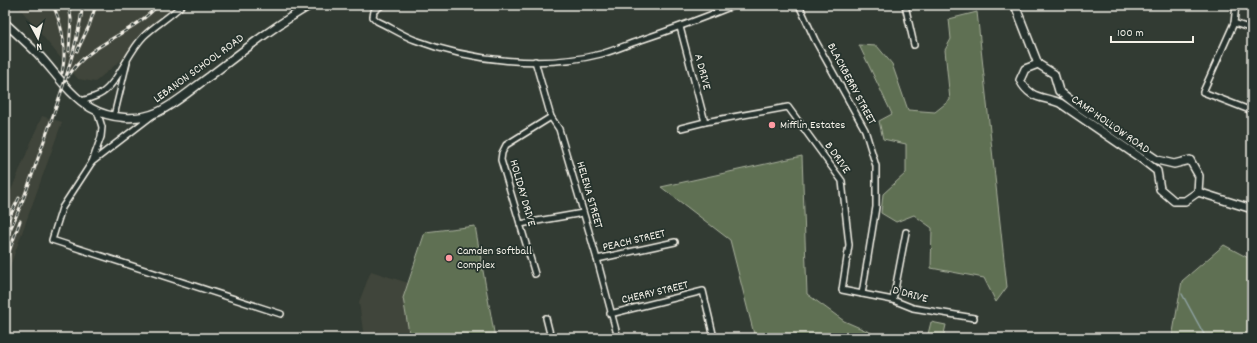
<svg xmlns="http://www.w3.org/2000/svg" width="1257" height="343" font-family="Dekko,sans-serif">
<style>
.built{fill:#40453a}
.green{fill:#5e7052;stroke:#a9b09d}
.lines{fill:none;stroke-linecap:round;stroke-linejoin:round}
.stream{stroke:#8fa2a2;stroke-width:1.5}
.street-casing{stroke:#f4f1e8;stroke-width:8}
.secondary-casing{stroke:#f4f1e8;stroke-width:10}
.street{stroke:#26332d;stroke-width:5}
.secondary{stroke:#26332d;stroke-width:7}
.rail-casing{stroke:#f4f1e8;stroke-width:3}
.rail{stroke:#26332d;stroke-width:1.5;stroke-dasharray:4.5;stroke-linecap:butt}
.poi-dot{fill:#ff9aa2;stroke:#26332d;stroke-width:1.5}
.labels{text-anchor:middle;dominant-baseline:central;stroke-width:3.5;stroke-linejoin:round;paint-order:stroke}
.street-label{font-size:12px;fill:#f4f1e8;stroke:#26332d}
.poi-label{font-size:12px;fill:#f4f1e8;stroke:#26332d;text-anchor:start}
</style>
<rect width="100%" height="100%" fill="#323b33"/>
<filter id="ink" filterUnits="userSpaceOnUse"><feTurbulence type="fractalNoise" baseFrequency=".025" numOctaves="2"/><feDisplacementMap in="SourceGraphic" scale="8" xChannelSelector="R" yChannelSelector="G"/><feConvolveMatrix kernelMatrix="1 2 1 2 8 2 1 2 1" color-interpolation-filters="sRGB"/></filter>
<g filter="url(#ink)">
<g class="built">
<path d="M17,5h169l-4,4 -87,73 -17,-3z"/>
<path d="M42,116l20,6 -57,158v-75z"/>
<path d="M371,271l37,12 -5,15 7,40h-46l-5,-36z"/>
</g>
<g class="green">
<path d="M977,12l30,275 -11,15 -12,-24 -53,-10 1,-40 -18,-13 -18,7 -15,-9 2,-19 23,-21v-29l-23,-5 -4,-18 13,-7 -33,-69 18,1 15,18 16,46 27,2 15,-12 -5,-50 6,-11 -2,-20z"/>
<path d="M802,156l5,138 37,27 39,17h-128l-25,-98 -69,-53z"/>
<path d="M475,226l20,112h-85l-7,-40 22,-66z"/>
<path d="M1224,245l28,15v78h-80l10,-57z"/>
<path d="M931,322l15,3 -3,13h-16z"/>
</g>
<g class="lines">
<path class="stream" d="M1182,294l24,44"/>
<g class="street-casing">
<g id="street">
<path d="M382,5l-8,6 -1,6 4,4c13,6 25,14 38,19 55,21 128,29 186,14 12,-3 25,-9 37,-13 33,-11 65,-23 97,-36"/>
<path d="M799,5l16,35 50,90 11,36v41l-14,87"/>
<path d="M905,5l9,40"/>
<path d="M1236,5l-2,18 -31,69 49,19"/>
<path d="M1234,23l18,6"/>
<path d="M680,27l25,95"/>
<path d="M5,36l4,-10"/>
<path d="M535,61l16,56 8,12 38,130 21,79"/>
<path d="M81,101c7,-2 15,-4 21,-8 17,-12 26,-41 42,-57 11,-11 26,-19 38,-31"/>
<path d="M153,115l-61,47 -30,46 -10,32 229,74"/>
<path d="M114,116l13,-54"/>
<path d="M681,128l24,-6 83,-15 54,74 7,64 -7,45 51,10 20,8 61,10"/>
<path d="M92,162l9,-25 1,-10 -5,-16"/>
<path d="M520,224l63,-11"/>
<path d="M597,259l78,-17"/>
<path d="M535,274l-34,-114 1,-7 4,-8 45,-28"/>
<path d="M893,300l13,-68"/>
<path d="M610,314l93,-23 11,47"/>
<path d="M546,318l5,20"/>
</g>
</g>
<g class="secondary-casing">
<g id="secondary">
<path d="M1015,5l23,59"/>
<path d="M5,23c11,10 22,20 33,31 17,18 31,41 53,54 19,11 47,13 67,4 19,-9 35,-24 52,-36 33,-25 65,-51 101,-71"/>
<path d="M1038,64l16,10 5,17 19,15 79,54 17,4 16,-4 9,16 -1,16 -13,9h-11l-14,-12 -3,-18 -18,-14 -79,-54c-19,-7 -30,-4 -40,-23l5,-11z"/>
<path d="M1198,192l54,17"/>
</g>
</g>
<use href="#street" class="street"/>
<use href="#secondary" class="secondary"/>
<g class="rail-casing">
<g id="rail">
<path d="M53,5c10,22 14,44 9,68"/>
<path d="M69,51l2,-32 -2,-14"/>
<path d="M77,51l12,-25 7,-21"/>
<path d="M68,77c20,-34 64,-42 90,-72"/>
<path d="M5,226l14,-28"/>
<path d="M5,240c17,-33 28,-68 40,-102 16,-44 31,-87 38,-133"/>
<path d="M5,263l15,-42"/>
</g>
</g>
<use href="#rail" class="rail"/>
</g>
</g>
<g class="poi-dot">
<circle cx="772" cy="125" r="4"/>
<circle cx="449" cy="258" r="4"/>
</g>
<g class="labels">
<g class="street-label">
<text transform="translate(199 69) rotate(-36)">LEBANON SCHOOL ROAD</text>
<text transform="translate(702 72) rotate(75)">A DRIVE</text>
<text transform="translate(851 84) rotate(62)">BLACKBERRY STREET</text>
<text transform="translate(1110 125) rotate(35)">CAMP HOLLOW ROAD</text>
<text transform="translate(837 158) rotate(55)">B DRIVE</text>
<text transform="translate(522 193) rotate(74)">HOLIDAY DRIVE</text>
<text transform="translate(589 195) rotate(74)">HELENA STREET</text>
<text transform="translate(634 241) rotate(-13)">PEACH STREET</text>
<text transform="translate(655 293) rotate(-13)">CHERRY STREET</text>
<text transform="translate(910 295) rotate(15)">D DRIVE</text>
</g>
<g class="poi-label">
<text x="780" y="125">Mifflin Estates</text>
<text x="457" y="251">Camden Softball<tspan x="457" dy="14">Complex</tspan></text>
</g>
</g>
<rect width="1257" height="343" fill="none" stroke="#26332d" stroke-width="20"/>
<rect x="10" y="10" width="1237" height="323" fill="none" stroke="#f4f1e8" stroke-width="1.5" filter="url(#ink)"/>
<g transform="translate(38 38) rotate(173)" stroke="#26332d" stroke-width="3" paint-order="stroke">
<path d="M0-3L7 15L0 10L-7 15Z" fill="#f4f1e8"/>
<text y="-6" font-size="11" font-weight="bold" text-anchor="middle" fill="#f4f1e8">N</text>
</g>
<path d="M1111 36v6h82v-6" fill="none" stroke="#f4f1e8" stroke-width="2"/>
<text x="1117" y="36" font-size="12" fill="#f4f1e8" stroke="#26332d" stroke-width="3" paint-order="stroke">100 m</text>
</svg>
